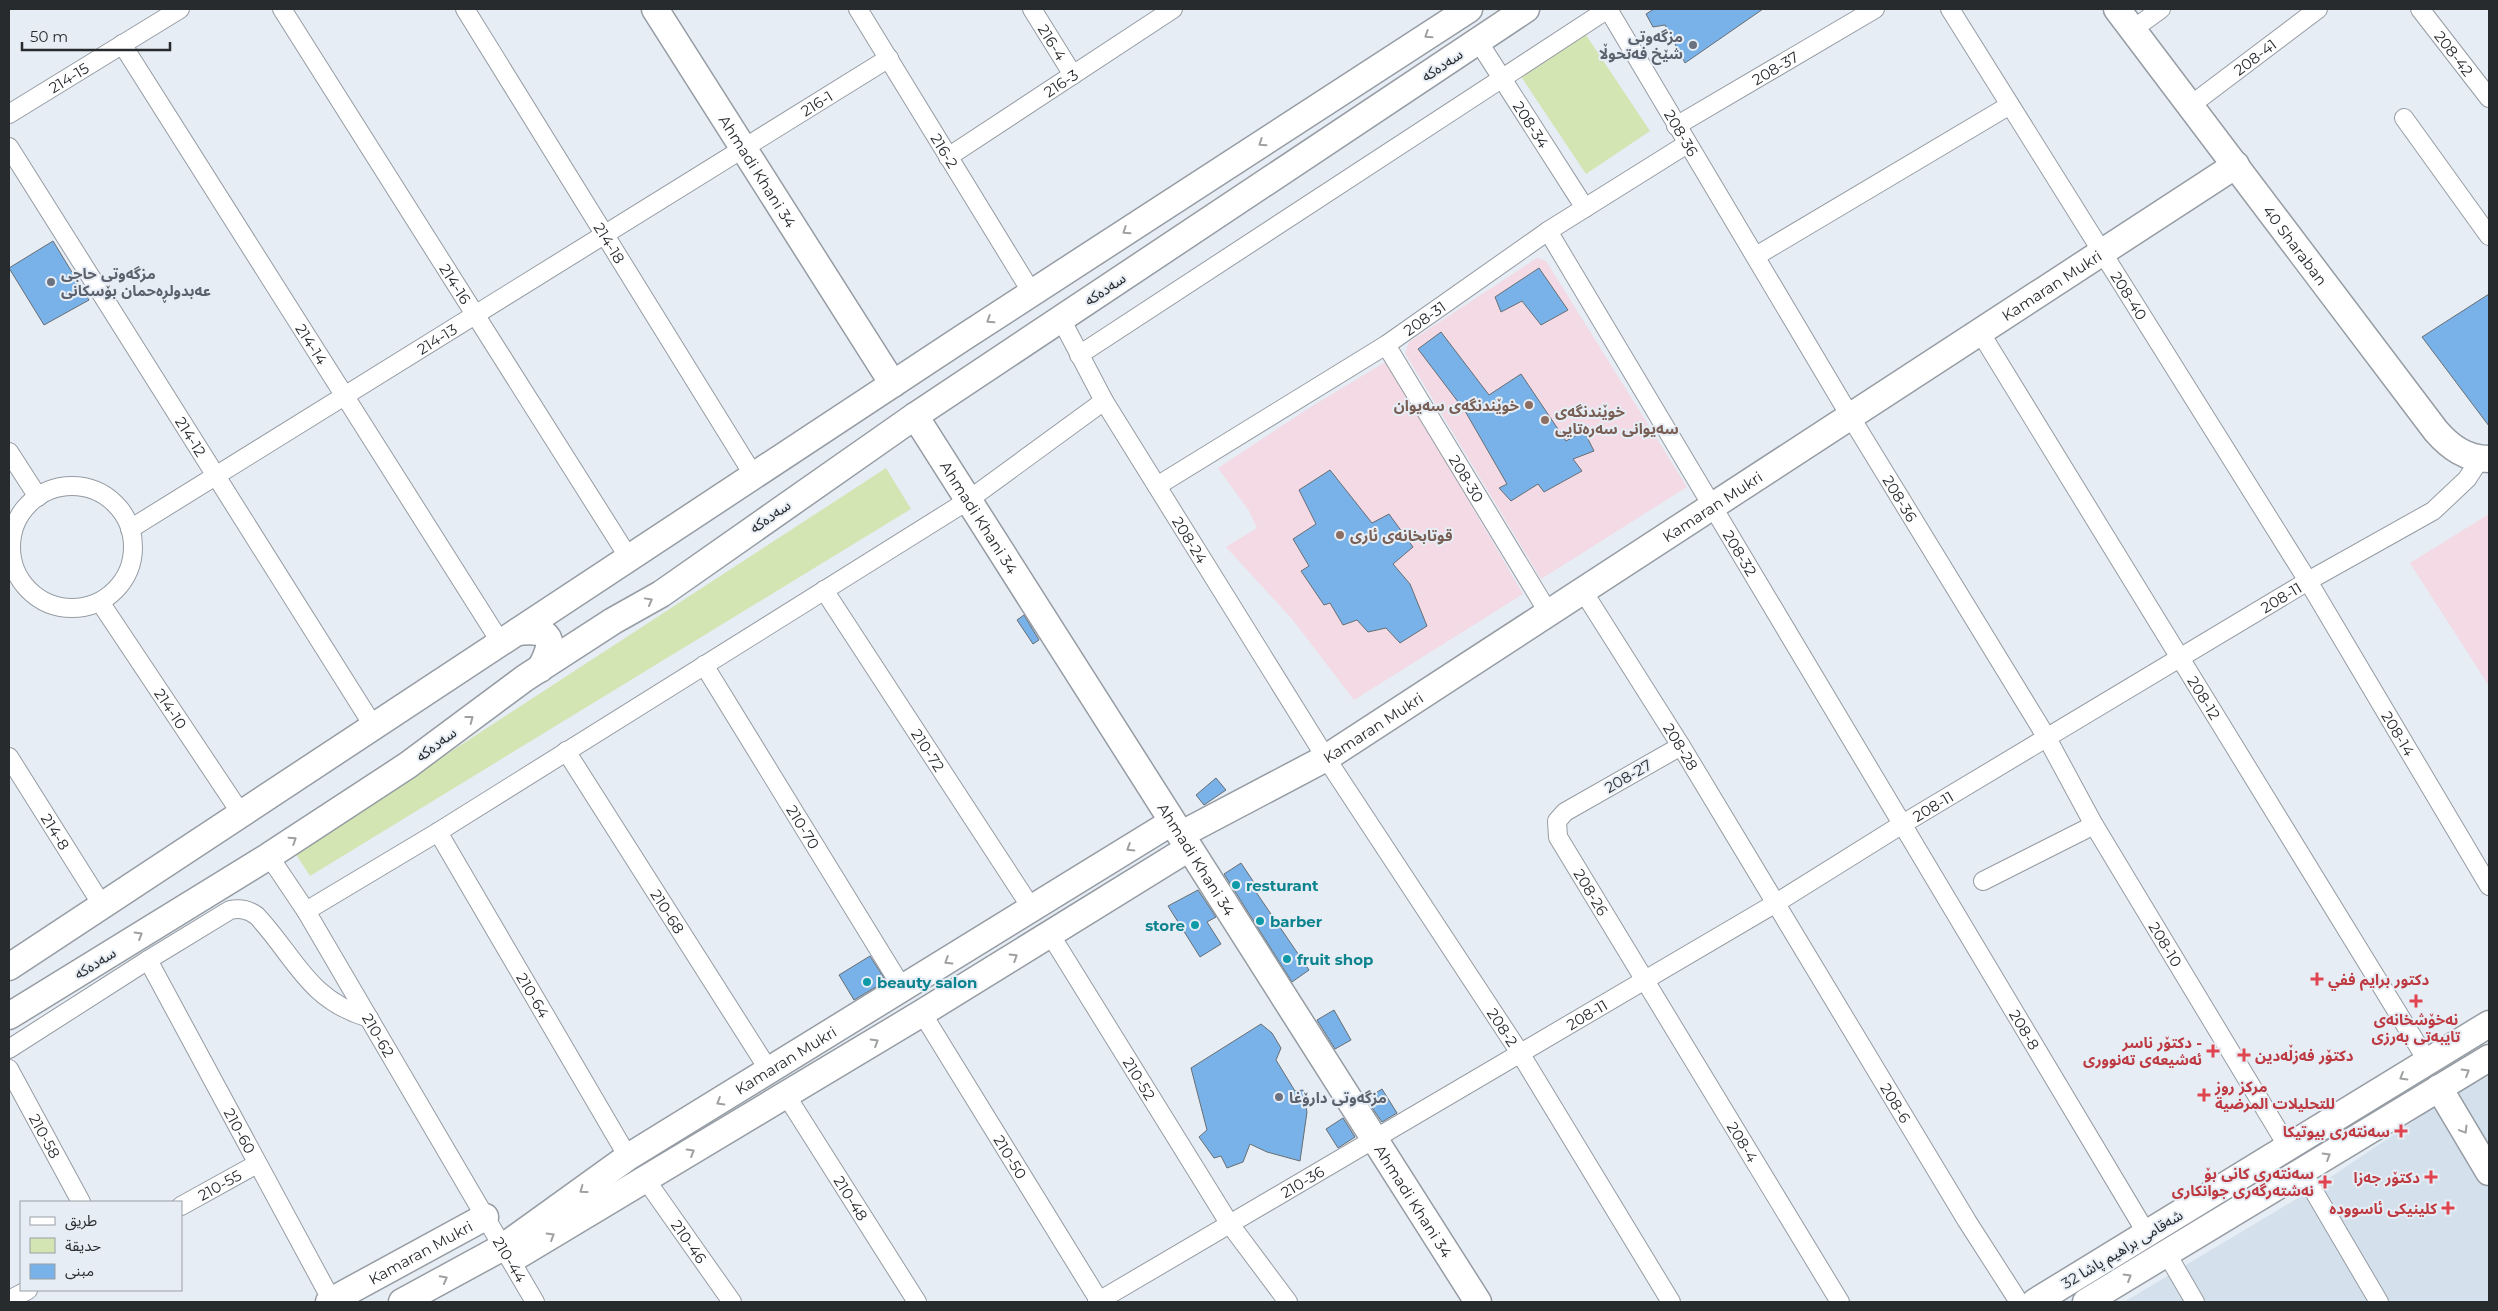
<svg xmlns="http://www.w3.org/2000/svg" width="2498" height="1311" font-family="Montserrat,'Noto Sans Arabic',sans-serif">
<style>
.built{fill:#d4e1ed}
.education{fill:#f3dae5}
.green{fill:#d4e5b4}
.building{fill:#78b2e8;stroke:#686e74}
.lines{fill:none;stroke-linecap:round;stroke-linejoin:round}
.street-casing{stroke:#969ca3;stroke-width:20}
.secondary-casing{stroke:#969ca3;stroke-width:29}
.street{stroke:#fff;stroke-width:18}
.secondary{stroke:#fff;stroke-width:26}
.oneway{stroke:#9ea0a1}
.worship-dot{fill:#6b7280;stroke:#e6edf4;stroke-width:2}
.education-dot{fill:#8d6e63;stroke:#e6edf4;stroke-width:2}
.culture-dot{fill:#0f9aa8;stroke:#e6edf4;stroke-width:2}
.health-dot{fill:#e0444e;stroke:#e6edf4;stroke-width:2}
.labels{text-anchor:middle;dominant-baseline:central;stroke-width:4;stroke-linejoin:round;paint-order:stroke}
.worship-label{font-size:15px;font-weight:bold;fill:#5b616d;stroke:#e6edf4;text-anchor:start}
.street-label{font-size:15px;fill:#282b2e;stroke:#e6edf4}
.education-label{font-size:15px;font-weight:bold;fill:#785e54;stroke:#e6edf4;text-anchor:start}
.culture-label{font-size:15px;font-weight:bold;fill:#0d838f;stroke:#e6edf4;text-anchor:start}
.health-label{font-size:15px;font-weight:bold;fill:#be3a42;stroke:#e6edf4;text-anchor:end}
</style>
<rect width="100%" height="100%" fill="#e6edf4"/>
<path class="built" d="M2489,1076v226h-365l189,-113 132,-89z"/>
<g class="education">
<path d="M1537,258l9,3 141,226 -146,92 -136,-226 4,-11z"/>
<path d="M1387,361l136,233 -169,106 -62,-81 -66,-72 31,-19 -8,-17 -31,-43 91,-60z"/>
<path d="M2489,514v172l-79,-123z"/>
</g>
<g class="green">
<path d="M1582,29l68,102 -64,43 -68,-102z"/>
<path d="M886,468l25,41 -601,367 -15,-23z"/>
</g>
<g class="building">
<path d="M1654,9h109l-78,54 -20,-38 -12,2 -7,-13z"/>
<path d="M53,241l36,59 -45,25 -35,-57z"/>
<path d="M1539,268l29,42 -27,15 -19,-24 -21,11 -6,-15z"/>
<path d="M2489,294v132l-67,-89z"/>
<path d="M1441,332l48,63 32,-21 45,67 18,-10 10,20 -21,8 9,12 -38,21 -6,-8 -27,17 -12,-13 8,-4 -42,-73 -47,-62z"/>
<path d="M1330,470l42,53 17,-9 24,33 -20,17 17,20 17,42 -27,17 -14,-15 -18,4 -11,-12 -14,5 -13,-22 -6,2 -23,-34 8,-5 -16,-27 23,-15 -17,-34z"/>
<path d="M1024,615l15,25 -6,4 -16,-24z"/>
<path d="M1216,778l10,12 -22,15 -8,-10z"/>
<path d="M1241,863l18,27 -3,2 53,78 -17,12 -68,-108z"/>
<path d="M1198,890l18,27 -9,5 14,22 -21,13 -32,-51z"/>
<path d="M870,956l16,25 -32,19 -15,-25z"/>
<path d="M1334,1010l17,30 -16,9 -18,-29z"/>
<path d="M1261,1024l11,9 9,15 -5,12 19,31 8,-1 4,22 -7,49 -33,-9 -17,-8 -7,18 -16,6 -6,-12 -7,2 -15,-21 8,-7 -16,-62z"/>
<path d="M1382,1089l15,24 -15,9 -16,-23z"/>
<path d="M1343,1118l12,19 -17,11 -12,-19z"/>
</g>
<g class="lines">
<g class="street-casing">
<g id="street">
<path id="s1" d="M282,9l347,549"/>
<path id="s2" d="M465,9l289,467"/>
<path id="s3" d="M858,9l174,284"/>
<path id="s4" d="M1032,9l41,66"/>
<path id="s5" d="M1608,9l242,407 197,322 47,87 194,322"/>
<path id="s6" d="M1950,9l358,572 181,305"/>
<path id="s7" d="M2420,9l69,89"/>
<path d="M2132,30l29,-21"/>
<path id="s8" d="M1478,41l107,167"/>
<path id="s9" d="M122,44l379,599"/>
<path id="s10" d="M2191,105l127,-96"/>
<path id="s11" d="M9,114l171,-105"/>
<path d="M2404,118l85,118"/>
<path id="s12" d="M1676,126l199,-117"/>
<path id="s13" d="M9,147l365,580"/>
<path id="s14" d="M948,157l225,-148"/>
<path id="s15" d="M1548,231l599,1003"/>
<path d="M1756,256l254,-151"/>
<path id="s16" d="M1061,319l43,82 222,357 194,295 151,249"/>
<path id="s17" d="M1980,332l448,730"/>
<path id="s18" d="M1386,345l162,267"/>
<path d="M1079,355l529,-346"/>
<path d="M9,452l29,45"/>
<path id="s19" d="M1157,486l229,-141 162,-114 139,-87"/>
<circle cx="72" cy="547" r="61"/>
<path id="s20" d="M130,529l759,-471"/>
<path id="s21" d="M824,590l208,319"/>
<path id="s22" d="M1583,591l98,155 286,475 52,81"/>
<path id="s23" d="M100,602l142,213"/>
<path id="s24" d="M704,665l199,324"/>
<path id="s25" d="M1681,746l-116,66 -8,9 1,16 282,465"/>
<path id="s26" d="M566,751l204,321"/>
<path id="s27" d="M9,757l93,148"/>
<path id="s28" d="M438,832l190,325"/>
<path id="s29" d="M269,856l37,55 229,391"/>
<path d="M1983,881l111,-56"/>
<path d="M306,911l132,-79 529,-331 137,-100"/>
<path id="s30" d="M1050,934l179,289 59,79"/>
<path id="s31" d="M148,960l184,341"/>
<path id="s32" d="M922,1013l178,289"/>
<path d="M9,1049l139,-89 82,-50c10,-2 18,-1 27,6 39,42 51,84 112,102"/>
<path id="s33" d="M9,1069l72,133"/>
<path id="s34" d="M786,1095l131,207"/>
<path d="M2302,1171l77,131"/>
<path id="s35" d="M646,1180l86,122"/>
<path id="s36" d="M181,1206l76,-42"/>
<path d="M2167,1254l28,48"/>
<path d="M9,1300l19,-10"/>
<path id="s37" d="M1097,1302l679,-399 125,-78 407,-244 125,-70 34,-32 13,-20"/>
</g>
</g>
<g class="secondary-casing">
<g id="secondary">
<path id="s38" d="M655,9l238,375"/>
<path id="s39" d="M2117,9l319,422c14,16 30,28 53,28"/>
<path id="s40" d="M915,416l563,886"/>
<path d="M517,632c36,-4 39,8 23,37"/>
<path id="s41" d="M1180,835l146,-77 910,-593"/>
<path d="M9,967l955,-630 505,-328"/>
<path d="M9,1016l260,-160 139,-91 117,-87 88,-57 48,-27 254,-178 611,-407"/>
<path d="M2439,1088l50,84"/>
<path d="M517,1256l405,-243 267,-165"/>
<path id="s42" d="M329,1302l156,-85"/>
<path id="s43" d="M402,1302l101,-55 125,-90 544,-335"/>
<path d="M2035,1302l454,-278"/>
<path d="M2086,1302l403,-244"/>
</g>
</g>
<use href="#street" class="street"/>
<use href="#secondary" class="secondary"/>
</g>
<defs><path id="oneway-chevron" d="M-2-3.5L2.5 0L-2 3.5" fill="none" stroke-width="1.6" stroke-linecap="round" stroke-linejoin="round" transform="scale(1.25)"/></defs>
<g class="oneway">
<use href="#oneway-chevron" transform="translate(1428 35) rotate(147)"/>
<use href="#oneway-chevron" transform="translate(1262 143) rotate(147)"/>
<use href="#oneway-chevron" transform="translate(1126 231) rotate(147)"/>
<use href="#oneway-chevron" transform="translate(990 320) rotate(147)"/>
<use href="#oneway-chevron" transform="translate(649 601) rotate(-29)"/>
<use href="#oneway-chevron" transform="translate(470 719) rotate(-37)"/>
<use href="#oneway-chevron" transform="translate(293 840) rotate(-33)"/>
<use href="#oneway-chevron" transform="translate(1130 848) rotate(148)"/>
<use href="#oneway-chevron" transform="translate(139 935) rotate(-31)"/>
<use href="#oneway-chevron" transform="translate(1014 957) rotate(-32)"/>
<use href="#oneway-chevron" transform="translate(948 961) rotate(148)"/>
<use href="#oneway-chevron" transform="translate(875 1042) rotate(-31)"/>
<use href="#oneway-chevron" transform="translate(2466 1072) rotate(-31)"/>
<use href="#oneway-chevron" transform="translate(2403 1077) rotate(149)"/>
<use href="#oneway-chevron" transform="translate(720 1102) rotate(149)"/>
<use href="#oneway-chevron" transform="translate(2464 1130) rotate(59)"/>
<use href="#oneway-chevron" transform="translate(691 1152) rotate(-31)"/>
<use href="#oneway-chevron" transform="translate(2327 1156) rotate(-31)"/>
<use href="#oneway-chevron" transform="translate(583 1190) rotate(144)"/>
<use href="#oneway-chevron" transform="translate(551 1236) rotate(-31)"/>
<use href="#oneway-chevron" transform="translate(2128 1277) rotate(-31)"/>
<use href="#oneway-chevron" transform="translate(444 1279) rotate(-28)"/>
</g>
<g class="worship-dot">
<circle cx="1693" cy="45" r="5"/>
<circle cx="51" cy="282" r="5"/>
<circle cx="1279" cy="1097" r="5"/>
</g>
<g class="education-dot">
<circle cx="1529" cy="405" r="5"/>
<circle cx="1545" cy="420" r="5"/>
<circle cx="1340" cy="535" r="5"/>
</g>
<g class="culture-dot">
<circle cx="1236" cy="885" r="5"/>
<circle cx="1260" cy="921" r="5"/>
<circle cx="1195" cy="925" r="5"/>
<circle cx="1287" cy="959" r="5"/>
<circle cx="867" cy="982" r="5"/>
</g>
<g class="health-dot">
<path d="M2314.5 971.5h5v5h5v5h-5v5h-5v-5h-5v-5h5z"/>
<path d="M2413.5 993.5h5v5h5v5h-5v5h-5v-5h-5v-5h5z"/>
<path d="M2210.5 1043.5h5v5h5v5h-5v5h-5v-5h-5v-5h5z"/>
<path d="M2241.5 1047.5h5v5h5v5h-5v5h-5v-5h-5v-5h5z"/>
<path d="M2201.5 1087.5h5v5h5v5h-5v5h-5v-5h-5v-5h5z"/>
<path d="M2398.5 1123.5h5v5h5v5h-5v5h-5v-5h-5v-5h5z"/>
<path d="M2428.5 1169.5h5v5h5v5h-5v5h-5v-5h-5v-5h5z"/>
<path d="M2322.5 1174.5h5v5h5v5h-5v5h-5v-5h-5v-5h5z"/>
<path d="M2445.5 1200.5h5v5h5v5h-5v5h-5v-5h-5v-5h5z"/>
</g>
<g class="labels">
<g class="worship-label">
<text x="1683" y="36" text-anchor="end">مزگەوتی<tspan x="1683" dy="17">شێخ فەتحوڵا</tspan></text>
<text x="61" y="273">مزگەوتی حاجی<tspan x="61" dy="17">عەبدولڕەحمان بۆسکانی</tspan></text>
<text x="1289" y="1097">مزگەوتی دارۆغا</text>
</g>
<g class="street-label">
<text stroke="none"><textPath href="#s4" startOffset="39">216-4</textPath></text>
<text stroke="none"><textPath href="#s7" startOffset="56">208-42</textPath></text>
<text stroke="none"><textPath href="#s10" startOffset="80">208-41</textPath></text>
<text transform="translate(1442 65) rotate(-34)">سەدەکە</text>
<text stroke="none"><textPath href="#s12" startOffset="115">208-37</textPath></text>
<text stroke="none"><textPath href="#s11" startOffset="70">214-15</textPath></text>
<text stroke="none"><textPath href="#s14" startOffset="135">216-3</textPath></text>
<text stroke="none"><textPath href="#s20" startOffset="808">216-1</textPath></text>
<text stroke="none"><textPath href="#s8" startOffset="99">208-34</textPath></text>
<text stroke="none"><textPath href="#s5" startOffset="144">208-36</textPath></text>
<text stroke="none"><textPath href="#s3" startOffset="166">216-2</textPath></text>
<text stroke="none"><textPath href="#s38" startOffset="192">Ahmadi Khani 34</textPath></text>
<text stroke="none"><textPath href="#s2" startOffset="275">214-18</textPath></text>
<text stroke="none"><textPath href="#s39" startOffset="296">40 Sharaban</textPath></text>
<text stroke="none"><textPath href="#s1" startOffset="325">214-16</textPath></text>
<text stroke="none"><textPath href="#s41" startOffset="1031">Kamaran Mukri</textPath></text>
<text transform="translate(1105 289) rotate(-34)">سەدەکە</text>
<text stroke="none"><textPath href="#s6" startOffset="338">208-40</textPath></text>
<text stroke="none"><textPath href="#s19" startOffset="316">208-31</textPath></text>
<text stroke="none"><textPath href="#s20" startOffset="361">214-13</textPath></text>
<text stroke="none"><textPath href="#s9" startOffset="355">214-14</textPath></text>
<text stroke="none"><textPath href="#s13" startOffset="342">214-12</textPath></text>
<text stroke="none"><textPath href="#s18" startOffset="156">208-30</textPath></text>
<text stroke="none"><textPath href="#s5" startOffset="570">208-36</textPath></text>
<text stroke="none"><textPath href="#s41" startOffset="626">Kamaran Mukri</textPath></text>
<text transform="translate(770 516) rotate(-35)">سەدەکە</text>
<text stroke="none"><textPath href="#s40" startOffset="120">Ahmadi Khani 34</textPath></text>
<text stroke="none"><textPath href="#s16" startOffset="256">208-24</textPath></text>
<text stroke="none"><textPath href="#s15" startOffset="375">208-32</textPath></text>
<text stroke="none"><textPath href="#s37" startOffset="1378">208-11</textPath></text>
<text stroke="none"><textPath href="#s17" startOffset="429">208-12</textPath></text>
<text stroke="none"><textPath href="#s23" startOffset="128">214-10</textPath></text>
<text stroke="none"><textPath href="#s41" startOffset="221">Kamaran Mukri</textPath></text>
<text stroke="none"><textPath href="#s6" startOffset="852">208-14</textPath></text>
<text transform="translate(436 744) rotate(-37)">سەدەکە</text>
<text stroke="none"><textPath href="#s22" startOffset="184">208-28</textPath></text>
<text stroke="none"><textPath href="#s21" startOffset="191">210-72</textPath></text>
<text transform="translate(1628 776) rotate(-30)">208-27</text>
<text stroke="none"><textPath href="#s37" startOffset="972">208-11</textPath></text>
<text stroke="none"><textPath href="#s24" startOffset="190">210-70</textPath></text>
<text stroke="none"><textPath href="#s27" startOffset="88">214-8</textPath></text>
<text stroke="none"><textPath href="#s40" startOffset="525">Ahmadi Khani 34</textPath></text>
<text stroke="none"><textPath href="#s25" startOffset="226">208-26</textPath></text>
<text stroke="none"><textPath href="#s26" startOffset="190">210-68</textPath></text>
<text stroke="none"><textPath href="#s5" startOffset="1089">208-10</textPath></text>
<text transform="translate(95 963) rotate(-32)">سەدەکە</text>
<text stroke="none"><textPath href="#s28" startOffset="189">210-64</textPath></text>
<text stroke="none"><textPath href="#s37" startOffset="568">208-11</textPath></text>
<text stroke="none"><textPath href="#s16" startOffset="835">208-2</textPath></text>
<text stroke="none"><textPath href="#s15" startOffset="930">208-8</textPath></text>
<text stroke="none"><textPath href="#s29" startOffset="210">210-62</textPath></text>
<text stroke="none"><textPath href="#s43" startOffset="454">Kamaran Mukri</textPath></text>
<text stroke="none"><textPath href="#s30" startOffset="170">210-52</textPath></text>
<text stroke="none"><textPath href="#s22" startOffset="600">208-6</textPath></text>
<text stroke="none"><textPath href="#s31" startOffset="194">210-60</textPath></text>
<text stroke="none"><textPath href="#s33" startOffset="76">210-58</textPath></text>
<text stroke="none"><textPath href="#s25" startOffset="518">208-4</textPath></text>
<text stroke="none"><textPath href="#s32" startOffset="169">210-50</textPath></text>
<text stroke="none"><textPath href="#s37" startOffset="238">210-36</textPath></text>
<text stroke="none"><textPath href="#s36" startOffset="44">210-55</textPath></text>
<text stroke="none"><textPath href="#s34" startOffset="122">210-48</textPath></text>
<text stroke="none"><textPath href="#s40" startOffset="930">Ahmadi Khani 34</textPath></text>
<text stroke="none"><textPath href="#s35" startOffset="75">210-46</textPath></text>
<text transform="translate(2122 1249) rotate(-31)">شەقامی براهیم پاشا 32</text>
<text stroke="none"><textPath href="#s42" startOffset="104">Kamaran Mukri</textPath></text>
<text stroke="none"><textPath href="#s29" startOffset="470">210-44</textPath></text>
</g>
<g class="education-label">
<text x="1519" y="405" text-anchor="end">خوێندنگەی سەیوان</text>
<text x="1555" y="411">خوێندنگەی<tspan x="1555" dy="17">سەیوانی سەرەتایی</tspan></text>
<text x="1350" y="535">قوتابخانەی ئاری</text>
</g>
<g class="culture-label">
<text x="1246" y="885">resturant</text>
<text x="1270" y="921">barber</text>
<text x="1185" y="925" text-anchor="end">store</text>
<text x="1297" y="959">fruit shop</text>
<text x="877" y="982">beauty salon</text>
</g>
<g class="health-label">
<text x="2328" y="979" text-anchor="start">دكتور برايم ففي</text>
<text x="2416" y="1019" text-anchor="middle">نەخۆشخانەی<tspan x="2416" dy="17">تایبەتی بەرزی</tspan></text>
<text x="2202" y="1042">دکتۆر ناسر -<tspan x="2202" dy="17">ئەشیعەی تەنووری</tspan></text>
<text x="2255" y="1055" text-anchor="start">دکتۆر فەزڵەدین</text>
<text x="2215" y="1086" text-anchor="start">مركز روز<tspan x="2215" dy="17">للتحليلات المرضية</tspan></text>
<text x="2390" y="1131">سەنتەری بیوتیکا</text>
<text x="2314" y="1173">سەنتەری کانی بۆ<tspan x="2314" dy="17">نەشتەرگەری جوانکاری</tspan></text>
<text x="2420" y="1177">دکتۆر جەزا</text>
<text x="2437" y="1208">کلینیکی ئاسوودە</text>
</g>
</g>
<rect width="2498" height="1311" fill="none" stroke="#282b2e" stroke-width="20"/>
<rect x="20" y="1201" width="162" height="90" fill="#e6edf4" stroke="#9a9fa5"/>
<rect x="30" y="1217" width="25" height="8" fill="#ffffff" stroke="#9a9fa5"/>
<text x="65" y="1226" font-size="15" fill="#282b2e">طريق</text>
<rect x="30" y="1238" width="25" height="15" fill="#d4e5b4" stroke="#9a9fa5"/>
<text x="65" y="1251" font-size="15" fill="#282b2e">حديقة</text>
<rect x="30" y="1264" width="25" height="15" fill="#78b2e8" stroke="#9a9fa5"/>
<text x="65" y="1276" font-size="15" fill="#282b2e">مبنى</text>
<path d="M22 42v8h148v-8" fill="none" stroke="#282b2e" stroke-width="2.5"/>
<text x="30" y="42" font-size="15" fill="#282b2e" stroke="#e6edf4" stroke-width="4" paint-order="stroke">50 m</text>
</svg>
